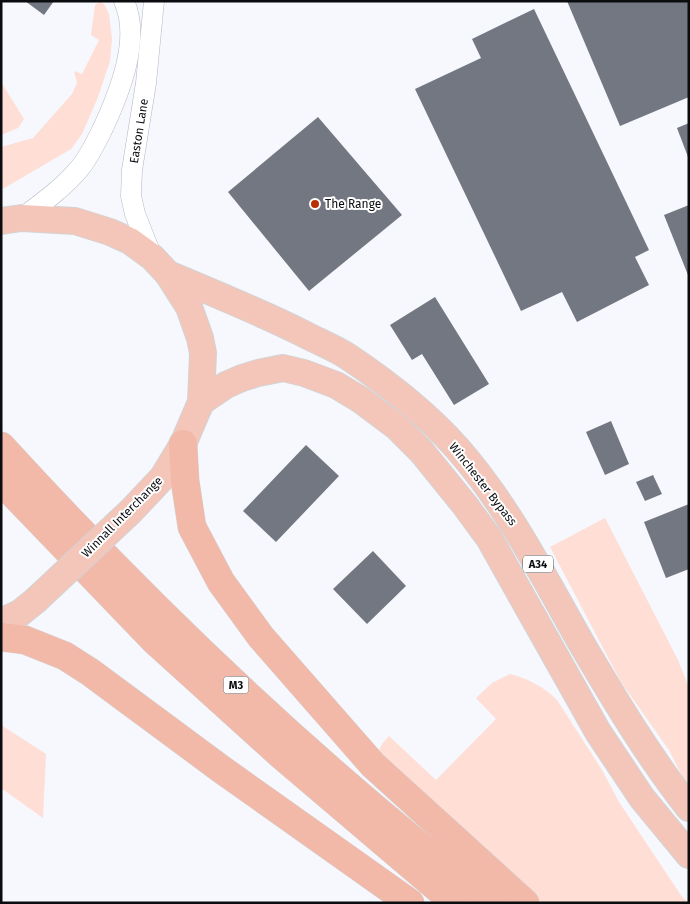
<svg xmlns="http://www.w3.org/2000/svg" width="690" height="904" font-family="'Fira Sans',sans-serif">
<style>
.green{fill:#feded5}
.building{fill:#727781}
.lines{fill:none;stroke-linecap:round;stroke-linejoin:round}
.tertiary-casing{stroke:#b2b7c2;stroke-width:21}
.trunk-casing{stroke:#d3d3d4;stroke-width:28}
.motorway-casing{stroke:#d3d3d4;stroke-width:29}
.tertiary{stroke:#fff;stroke-width:20}
.trunk{stroke:#f4c6ba;stroke-width:26}
.motorway{stroke:#f2b8a8;stroke-width:28}
.trunk-bridge-casing{stroke:#d3d3d4;stroke-width:28;stroke-linecap:butt}
.trunk-bridge{stroke:#f4c6ba;stroke-width:26}
.poi-dot{fill:#b93000;stroke:#fff;stroke-width:2}
.labels{text-anchor:middle;dominant-baseline:central;stroke-width:4;stroke-linejoin:round;paint-order:stroke}
.shield{fill:#fff;stroke:#545558;stroke-width:1}
.shield-label{font-size:11px;font-weight:bold;fill:#0b0c10}
.street-label{font-size:12px;fill:#0b0c10;stroke:#fff}
.poi-label{font-size:12px;fill:#0b0c10;stroke:#fff;text-anchor:start}
</style>
<rect width="100%" height="100%" fill="#f6f8fd"/>
<g class="green">
<path d="M100,2l4,2 5,10 3,25 -2,22 -12,36 -16,37 -11,15 -70,41v-43l32,-9 39,-44 5,-11 -3,-12 8,3 17,-34 -8,-5 4,-30z"/>
<path d="M1,82l23,37 -6,9 -17,7z"/>
<path d="M605,518l73,142 11,28v102l-20,-40 -48,-68 -71,-135z"/>
<path d="M510,674c17,4 34,13 47,26l45,70 17,32 63,95 7,6h-153l-158,-151 4,-8 7,-8 47,44 60,-61 -20,-21 16,-15z"/>
<path d="M1,725l45,29 -3,64 -42,-30z"/>
</g>
<g class="building">
<path d="M25,1h29l-10,14z"/>
<path d="M567,1h122v96l-69,29z"/>
<path d="M534,9l115,241 -14,7 14,28 -72,37 -15,-30 -41,19 -106,-222 66,-31 -9,-19z"/>
<path d="M318,117l84,98 -93,76 -81,-99z"/>
<path d="M689,123v34h-1l-11,-29z"/>
<path d="M689,205v70h-1l-24,-60z"/>
<path d="M435,297l54,87 -35,21 -32,-51 -10,6 -22,-35z"/>
<path d="M611,421l18,43 -24,11 -19,-43z"/>
<path d="M306,445l33,31 -63,66 -33,-31z"/>
<path d="M653,475l9,19 -17,7 -9,-19z"/>
<path d="M689,504v65l-23,9 -22,-56z"/>
<path d="M373,551l33,35 -39,38 -34,-35z"/>
</g>
<g class="lines">
<g class="tertiary-casing">
<g id="tertiary">
<path d="M22,218c20,-15 41,-30 57,-49 11,-13 18,-29 25,-43 16,-35 37,-87 20,-125"/>
<path d="M152,257l-17,-43 -4,-18 1,-26 14,-87 8,-82"/>
</g>
</g>
<g class="trunk-casing">
<g id="trunk">
<path d="M1,221l21,-3 53,3 35,11 20,9 22,16 16,17 21,33 11,31 3,15 -2,49 -18,42 -20,33 -32,34"/>
<path d="M168,274c45,19 90,37 134,59 15,8 31,14 45,23 39,26 78,56 110,92 52,59 87,130 126,198 33,56 66,111 106,162"/>
<path d="M201,402l25,-17 16,-7 16,-5 25,-5 21,5 32,12 25,15 36,27 24,24 43,53 25,34 109,194 44,66 47,57"/>
<path d="M1,622l19,-9 15,-12"/>
</g>
</g>
<g class="motorway-casing">
<g id="motorway">
<path d="M183,444l2,37 7,46 29,55 40,55 112,128 152,138"/>
<path d="M1,446c151,165 313,320 491,457"/>
<path d="M1,481l153,159 127,115 174,148"/>
<path d="M1,637l24,3 40,16 25,16 131,97 189,134"/>
</g>
</g>
<use href="#tertiary" class="tertiary"/>
<use href="#trunk" class="trunk"/>
<use href="#motorway" class="motorway"/>
<g class="trunk-bridge-casing">
<path id="trunk-bridge" d="M35,601l96,-90"/>
</g>
<use href="#trunk-bridge" class="trunk-bridge"/>
</g>
<circle class="poi-dot" cx="315" cy="204" r="5"/>
<g class="labels">
<g class="shield">
<rect x="523" y="555.5" width="30" height="17" rx="4"/>
<rect x="223.5" y="676.5" width="25" height="17" rx="4"/>
</g>
<g class="shield-label">
<text x="538" y="564">A34</text>
<text x="236" y="685">M3</text>
</g>
<g class="street-label">
<text transform="translate(139 131) rotate(-81)">Easton Lane</text>
<text transform="translate(483 484) rotate(52)">Winchester Bypass</text>
<text transform="translate(122 517) rotate(-45)">Winnall Interchange</text>
</g>
<g class="poi-label">
<text x="325" y="204">The Range</text>
</g>
</g>
<rect width="690" height="904" fill="none" stroke="#0b0c10" stroke-width="5"/>
</svg>
